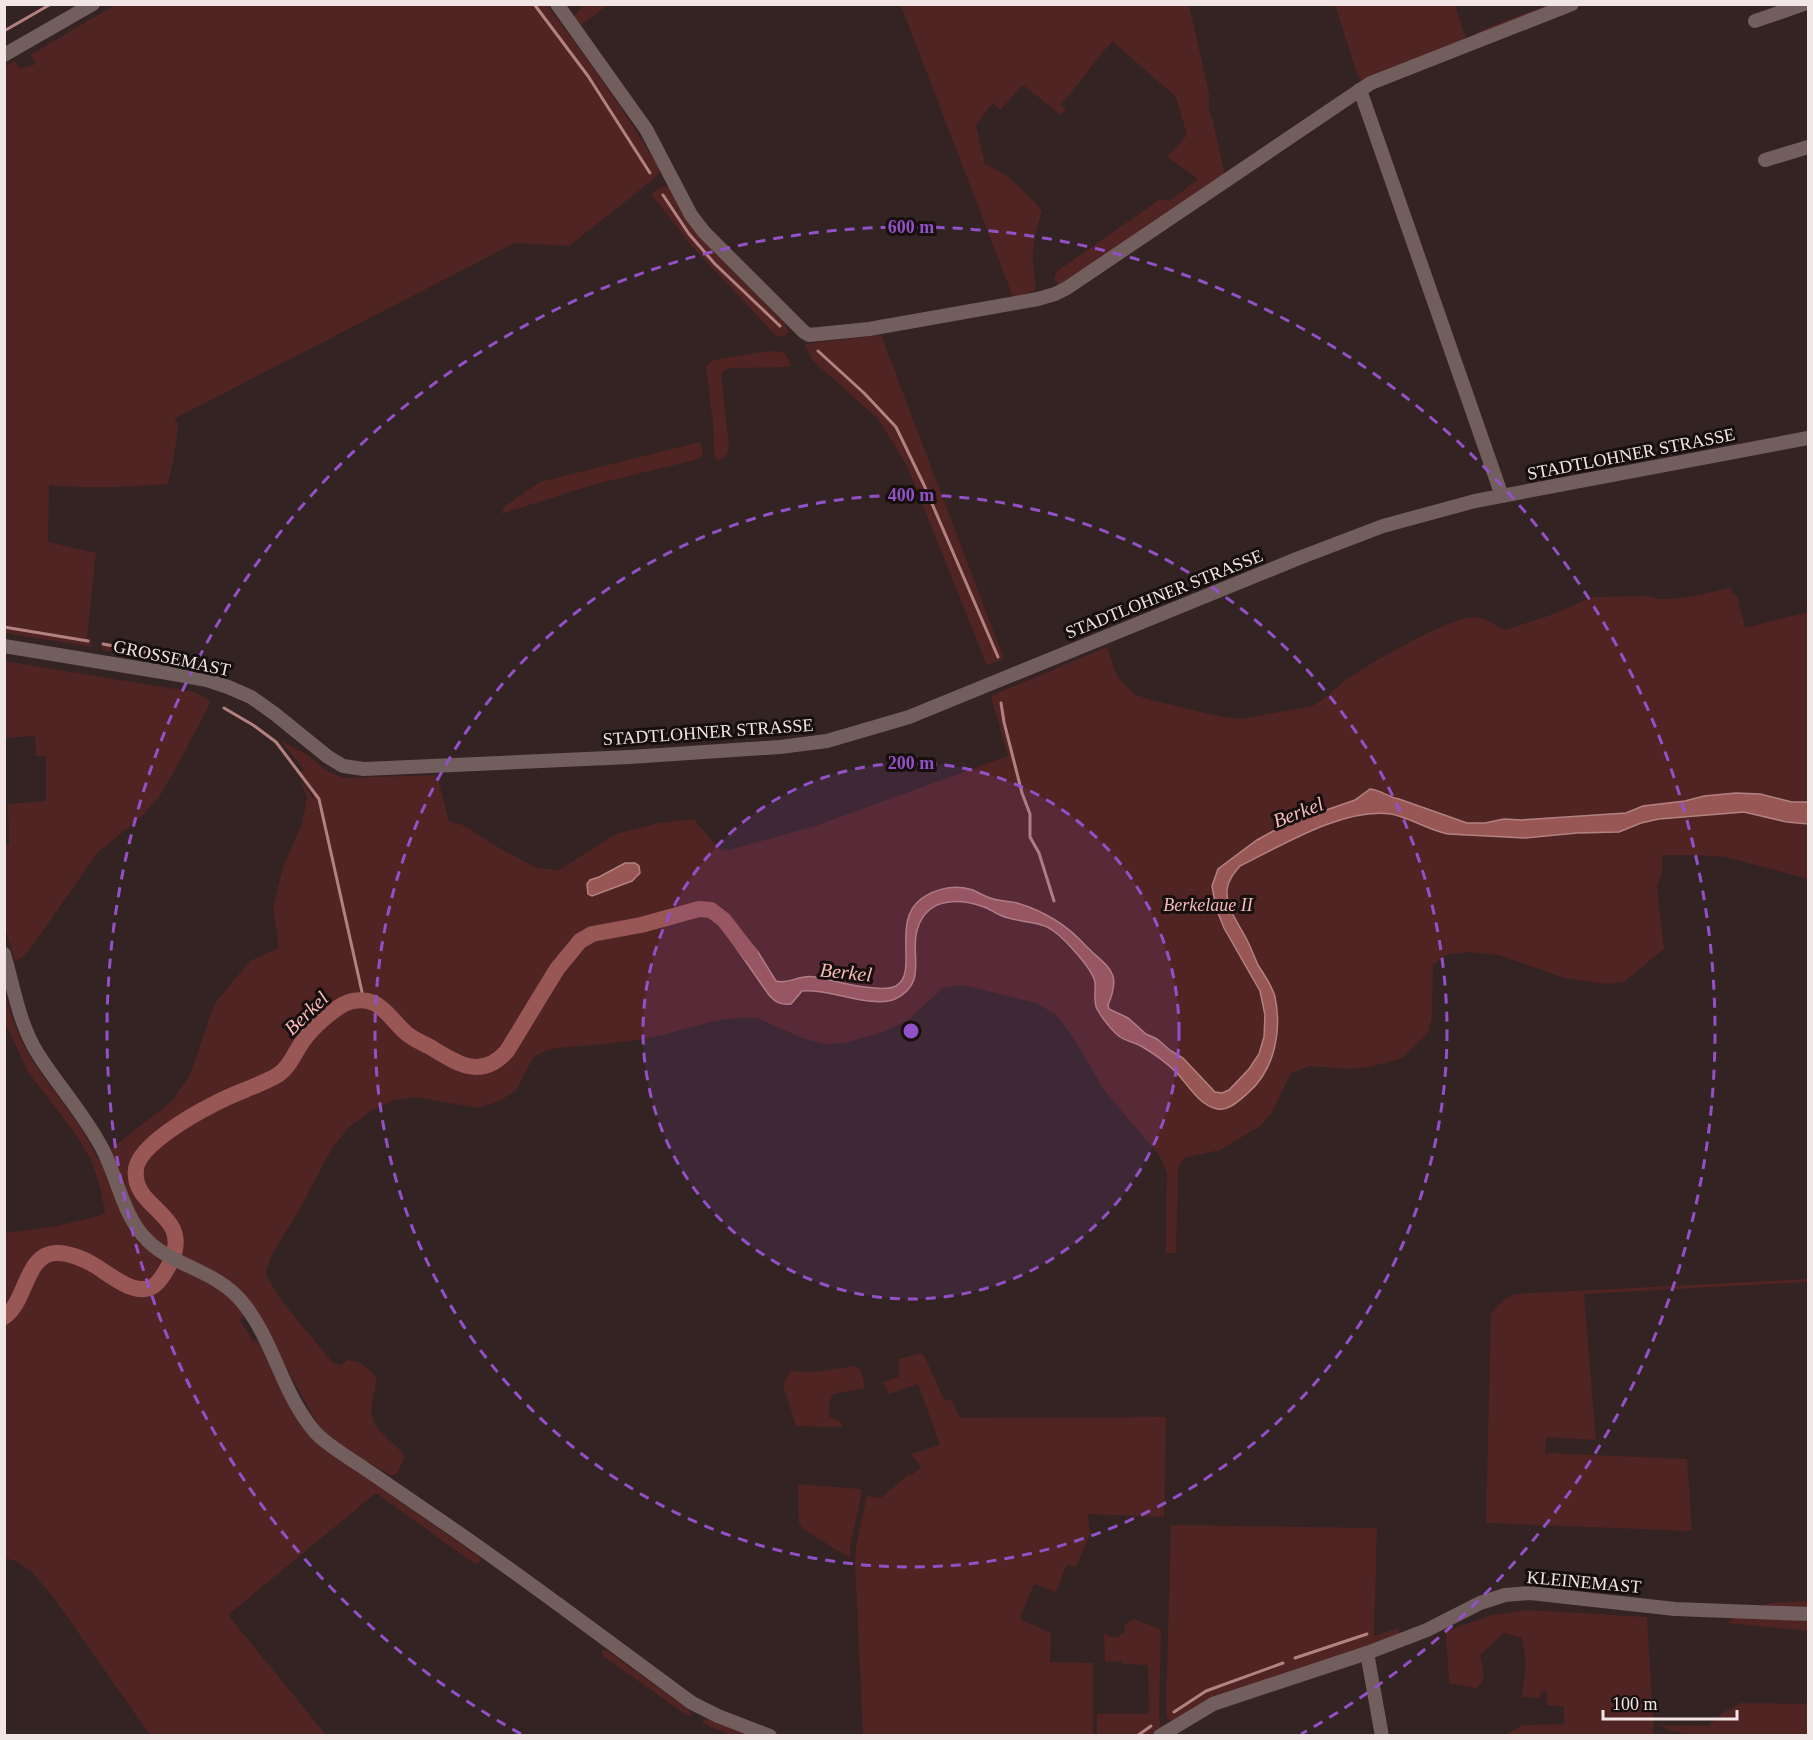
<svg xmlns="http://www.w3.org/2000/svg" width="1813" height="1740" font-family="Georgia,serif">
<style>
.green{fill:#502423}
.water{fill:#985755;stroke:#b38280;stroke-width:1.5}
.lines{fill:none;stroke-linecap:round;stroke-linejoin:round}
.stream{stroke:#b38280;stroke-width:3}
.river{stroke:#985755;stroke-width:16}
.minor{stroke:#715e5d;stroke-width:14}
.ring{fill:none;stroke:#9351c7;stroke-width:3;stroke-dasharray:10 8}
.labels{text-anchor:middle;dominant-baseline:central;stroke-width:6;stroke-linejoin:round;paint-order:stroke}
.street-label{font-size:18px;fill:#f1e6e5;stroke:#160f0e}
.park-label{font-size:18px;font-style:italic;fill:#f7bab7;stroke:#160f0e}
.water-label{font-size:20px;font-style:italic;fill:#f8bbb8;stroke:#160f0e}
.centre{fill:#9351c7;stroke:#160f0e;stroke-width:3}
.ring-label{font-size:18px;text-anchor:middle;font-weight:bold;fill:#9351c7;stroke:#160f0e;stroke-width:6;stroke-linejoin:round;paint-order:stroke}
</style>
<rect width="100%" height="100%" fill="#332322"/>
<g class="green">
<path d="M903,4l286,1 20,88v18l3,6 13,58 -164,111 -7,-6 2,-8 103,-72h12l27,-21 -31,-22 20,-22 -11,-38 -64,-56 -51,64 5,4 -5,6 -38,-30 -23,25 -7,-7 -17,22 9,39c22,9 42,28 57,47 -9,26 -12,49 -6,75l-2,5 -21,6 -112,-291z"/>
<path d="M115,5h432c40,53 79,107 113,165l-5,8 -86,68 -54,-3 -341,176 4,4c-2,21 -4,42 -11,61 -40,3 -78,5 -118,1l-1,57 48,11 -9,85 4,1 1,8 -87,-14 -1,-566 11,-6 4,8 17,-5 -6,-9z"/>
<path d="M584,5h24l-29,21 -6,-9z"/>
<path d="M1335,5h120l10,31 -1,4 -100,41 -5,-3 -2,-5z"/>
<path d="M1547,5h19l-88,33 -2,-6z"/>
<path d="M669,186l38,59 77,78 5,9 -5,4 -7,1 -86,-92 -40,-51 11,-7z"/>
<path d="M881,335l123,324 -17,6 -81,-201 -28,-45 -66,-59 -7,-16z"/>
<path d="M769,351l15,1 8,13 -5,2 -57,1 -9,5 8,74 -2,8 -9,7 -4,-8 -1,-30 -7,-58 8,-6z"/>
<path d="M700,442l3,10 -2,5 -6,3 -99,24 -95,30 4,-8 35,-24z"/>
<path d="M1731,588l2,7h4l8,33 63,-16v267l-82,-22 -30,-2h-34l1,14 -6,18 7,62 -40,33 -17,2 -43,-6 -65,-23 -31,-3 -22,3 -13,10 -1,51 -4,17 -26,25 -32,9 -23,2 -37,-3 -19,7 -20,41 -11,12 -40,24 -36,8 -6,10 -2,85h-10l1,-80 -8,-18 -55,-65 -31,-53 -16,-21 -20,-13 -74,-18 -20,3 -35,32 -27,13 -36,10 -19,1 -22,-5 -47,-21c-34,-3 -63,10 -95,17 -34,8 -70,10 -105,13l-15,4 -9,6 -17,32 -16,11 -22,7 -63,-11 -21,3 -23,11 -22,16 -18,23 -34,64 -26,42 -5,16 2,7 16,25 49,59 7,2 8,-5 13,3 15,13c1,15 -8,28 -3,43 5,16 24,24 32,38l-8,17 -7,1c-25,-15 -52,-29 -72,-50l-67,-122 -11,17 13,21 4,-1 4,7 21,43 44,60 152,106 3,4 -3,4h-3l-99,-71 -148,122 98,120h-176l-96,-137 -22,-26 -16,-11 -11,-3v-325l52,-7 42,-10 6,-3 -5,-26 -9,-27 -17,-28 -46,-60 -23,-49 -1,-34c5,18 11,40 20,57 22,40 55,71 74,113l74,-58 17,-24 26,-74 35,-42 29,-13 -6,-41 11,-43 18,-40 5,-26 -7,-19 15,22 -2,-8 -15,-22h7l-25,-31 29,16 18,15 17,7 93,-3 12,46 14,4 38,24 36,19 22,2 57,-36 42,-11 36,-4 24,29 7,3 90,-25 193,-70 -17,-60 116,-49 10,29 17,18 17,6 72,17 17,2 72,-13c13,-6 22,-17 33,-25 23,-17 104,-64 130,-64 9,0 22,9 30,13l43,-14 45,-19 55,-1c20,9 61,-4 83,-8z"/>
<path d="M103,642l103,18 18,5 3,3 -1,6 -124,-24z"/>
<path d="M4,661l190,31 12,6 4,5 -30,58 -21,36 -17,19 -45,37 -66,95 -9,9 -7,4 -10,-35 -1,-80 5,-1 -1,-41 38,-3v-45h-10l-1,-20 -30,2z"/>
<path d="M1808,1279v3l-224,12 12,146 -50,-3 -1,16 142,6 5,72 -206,-8 5,-210 14,-14 10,-5z"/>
<path d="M921,1353l4,4 19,43h8l8,18 206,-1 -2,100 -76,-3 2,19 -14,34 -9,-3 -11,28 -22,-8 -14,35 31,14 -1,29 43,1v72h-230l-8,-172 1,-17 11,-50 14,2 29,-25 2,2 9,-8 -10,-13 29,-9 -22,-61 -29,10 -6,-12 16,-5v-18z"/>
<path d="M855,1366l6,4 4,18 -32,6 -4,9v14c7,2 13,3 14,10l-47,-1 -13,-41 7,-15c20,5 44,-1 65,-4z"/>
<path d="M798,1484l63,5 1,3 -12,54v12l-44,-27 -7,-7z"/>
<path d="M1171,1525l206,3 -3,108 25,-8v7l-227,87 -5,-4 -1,-8z"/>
<path d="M1808,1601v8l-44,-1 4,-5z"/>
<path d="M1528,1610l119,7 7,118h-149l18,-10 41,-1v-17l-17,-2v-14h-6l-1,7 -18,-1 4,-34 -4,-25 -18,-5 -24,22 4,18 -1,8 -7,7 -27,-5 -3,-52 46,-16z"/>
<path d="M1736,1617l72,2v12l-81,-8z"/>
<path d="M1134,1619l27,11 -2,85 2,14 -4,6 -60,1v-22h52l-1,-49 -25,-1v-3l-18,1 -1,-30c7,7 15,7 21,-1l-1,-6z"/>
<path d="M602,1650l6,1 80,58 4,6 -4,1 -85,-60z"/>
<path d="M1741,1703l67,1v31h-116l-2,-1 -20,-3 -10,-6 48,1 16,-14z"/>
<path d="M705,1718l46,17h-21l-28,-12z"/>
</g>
<g class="water">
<path d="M1370,789c14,2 17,8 29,10l68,24h18l19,-4 17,1 105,-7 17,-7 42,-5 19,-5 32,-3 24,1 32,8h16v22l-21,-2 -43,-10 -85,7 -18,4 -22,9 -42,1 -52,5 -77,-4c-20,-4 -37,-16 -57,-20 -47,-7 -110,32 -151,52 -6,7 -12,14 -13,24 -1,19 12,34 20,50 4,8 7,16 11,25 6,10 14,20 17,32 7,34 0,72 -27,96 -8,7 -19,18 -31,16 -17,-3 -29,-24 -40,-36 -10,-10 -24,-20 -36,-27 -7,-4 -15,-5 -21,-9 -8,-6 -18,-19 -23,-28 -4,-8 -1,-18 -2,-27 -3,-14 -31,-44 -43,-52 -11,-9 -35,-7 -52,-15 -5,-2 -10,-6 -16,-8 -28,-10 -61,-9 -68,28 -4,24 10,49 -21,64 -23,10 -66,-11 -93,-8l-11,13c-10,1 -15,-1 -22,-9l-39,-56 13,-5 15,18 18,29c13,4 23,-7 39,-4 18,3 65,17 81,9 23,-13 -5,-65 25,-87 15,-11 35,-15 52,-9 6,3 11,6 17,8 8,3 18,3 27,5 27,8 49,21 68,42 22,23 38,25 23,60l1,4 19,9 18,16 11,5 14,12 12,7 32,34 7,1 7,-3 20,-21 10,-15 5,-17 1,-22 -5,-24 -36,-63 -8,-20 -4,-22 6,-17 39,-29 29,-16 69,-24z"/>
<path d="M625,863h10l4,3 1,7 -8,8 -40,15 -4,-2 -1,-10 3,-4 9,-3z"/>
</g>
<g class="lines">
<g class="stream">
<path d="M534,4l54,72 62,97"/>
<path d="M4,31l47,-27"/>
<path d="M663,195l26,39 26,30 65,62"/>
<path d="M818,351l46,42 32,34 28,58 74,172"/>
<path d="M4,627l84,14"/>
<path d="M103,644l121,23"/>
<path d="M1001,703l3,19 18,71 8,21v23l9,16 15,48"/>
<path d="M224,708l29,17 23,17 43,57 45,202"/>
<path d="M1295,1658l72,-24"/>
<path d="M1174,1712l32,-21 77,-28"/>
<path d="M1137,1736l14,-10"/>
</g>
<path class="river" d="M4,1317c23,-15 21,-63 52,-64 11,-1 28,6 38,12 17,10 46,37 64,17 6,-7 11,-16 14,-23 19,-46 -41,-50 -36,-90 3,-24 58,-55 78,-65 20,-11 42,-17 62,-28 14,-8 18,-23 27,-35 9,-13 27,-29 41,-37 9,-4 20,-5 30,-1 11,5 21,20 30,28 8,9 21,12 31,19 26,16 48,28 72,1l50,-82 23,-28 12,-7 49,-9 58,-16 12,1 13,10 26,34"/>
<g class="minor">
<path d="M557,4l89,125 45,86 13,17 100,100 5,3 60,-6 169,-30 17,-5 12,-6 293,-198 142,406"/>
<path d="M1755,21l49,-17"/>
<path d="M4,55l89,-51"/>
<path d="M1360,90l11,-7 201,-79"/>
<path d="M1765,160l43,-13"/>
<path d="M4,646l164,27 39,7 21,7 23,10 24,17 53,43 15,9 21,3 266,-12 150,-10 47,-6 82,-24 390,-159 84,-32 92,-25 333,-63"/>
<path d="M4,954c10,34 15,70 34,100 21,33 47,61 65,96 15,29 20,66 44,90 25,26 70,30 96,63 31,38 39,91 72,129 12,13 31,24 46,34 31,21 61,42 92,63 81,56 160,116 239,174l26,13 52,20"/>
<path d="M1367,1653l15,83"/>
<path d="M1160,1736l53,-32 154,-51 60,-23 53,-27 25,-8 25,-2 145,16 133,5"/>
</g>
</g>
<circle cx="911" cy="1031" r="268" fill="#9351c7" fill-opacity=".12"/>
<g class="ring">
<circle cx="911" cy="1031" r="268"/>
<circle cx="911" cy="1031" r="536"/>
<path d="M521 1734A804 804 0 1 1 1301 1734"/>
</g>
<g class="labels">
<g class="street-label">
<text transform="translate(1631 454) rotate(-11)">STADTLOHNER STRASSE</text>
<text transform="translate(1164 594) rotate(-22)">STADTLOHNER STRASSE</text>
<text transform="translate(172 658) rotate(12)">GROSSEMAST</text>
<text transform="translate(708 732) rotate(-4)">STADTLOHNER STRASSE</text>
<text transform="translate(1584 1582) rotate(5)">KLEINEMAST</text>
</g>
<g class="park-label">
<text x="1208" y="905">Berkelaue II</text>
</g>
<g class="water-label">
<text transform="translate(1298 812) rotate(-21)">Berkel</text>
<text transform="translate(846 972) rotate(6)">Berkel</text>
<text transform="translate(306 1013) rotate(-44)">Berkel</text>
</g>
</g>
<circle cx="911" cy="1031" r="9" class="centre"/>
<g class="ring-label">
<text x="911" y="233">600 m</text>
<text x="911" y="501">400 m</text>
<text x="911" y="769">200 m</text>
</g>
<rect width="1813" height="1740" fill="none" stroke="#f1e6e5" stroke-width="12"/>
<path d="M1603 1710v9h134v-9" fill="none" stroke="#f1e6e5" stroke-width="3"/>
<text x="1612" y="1710" font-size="18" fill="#f1e6e5" stroke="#160f0e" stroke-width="4.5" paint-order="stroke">100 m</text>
</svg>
